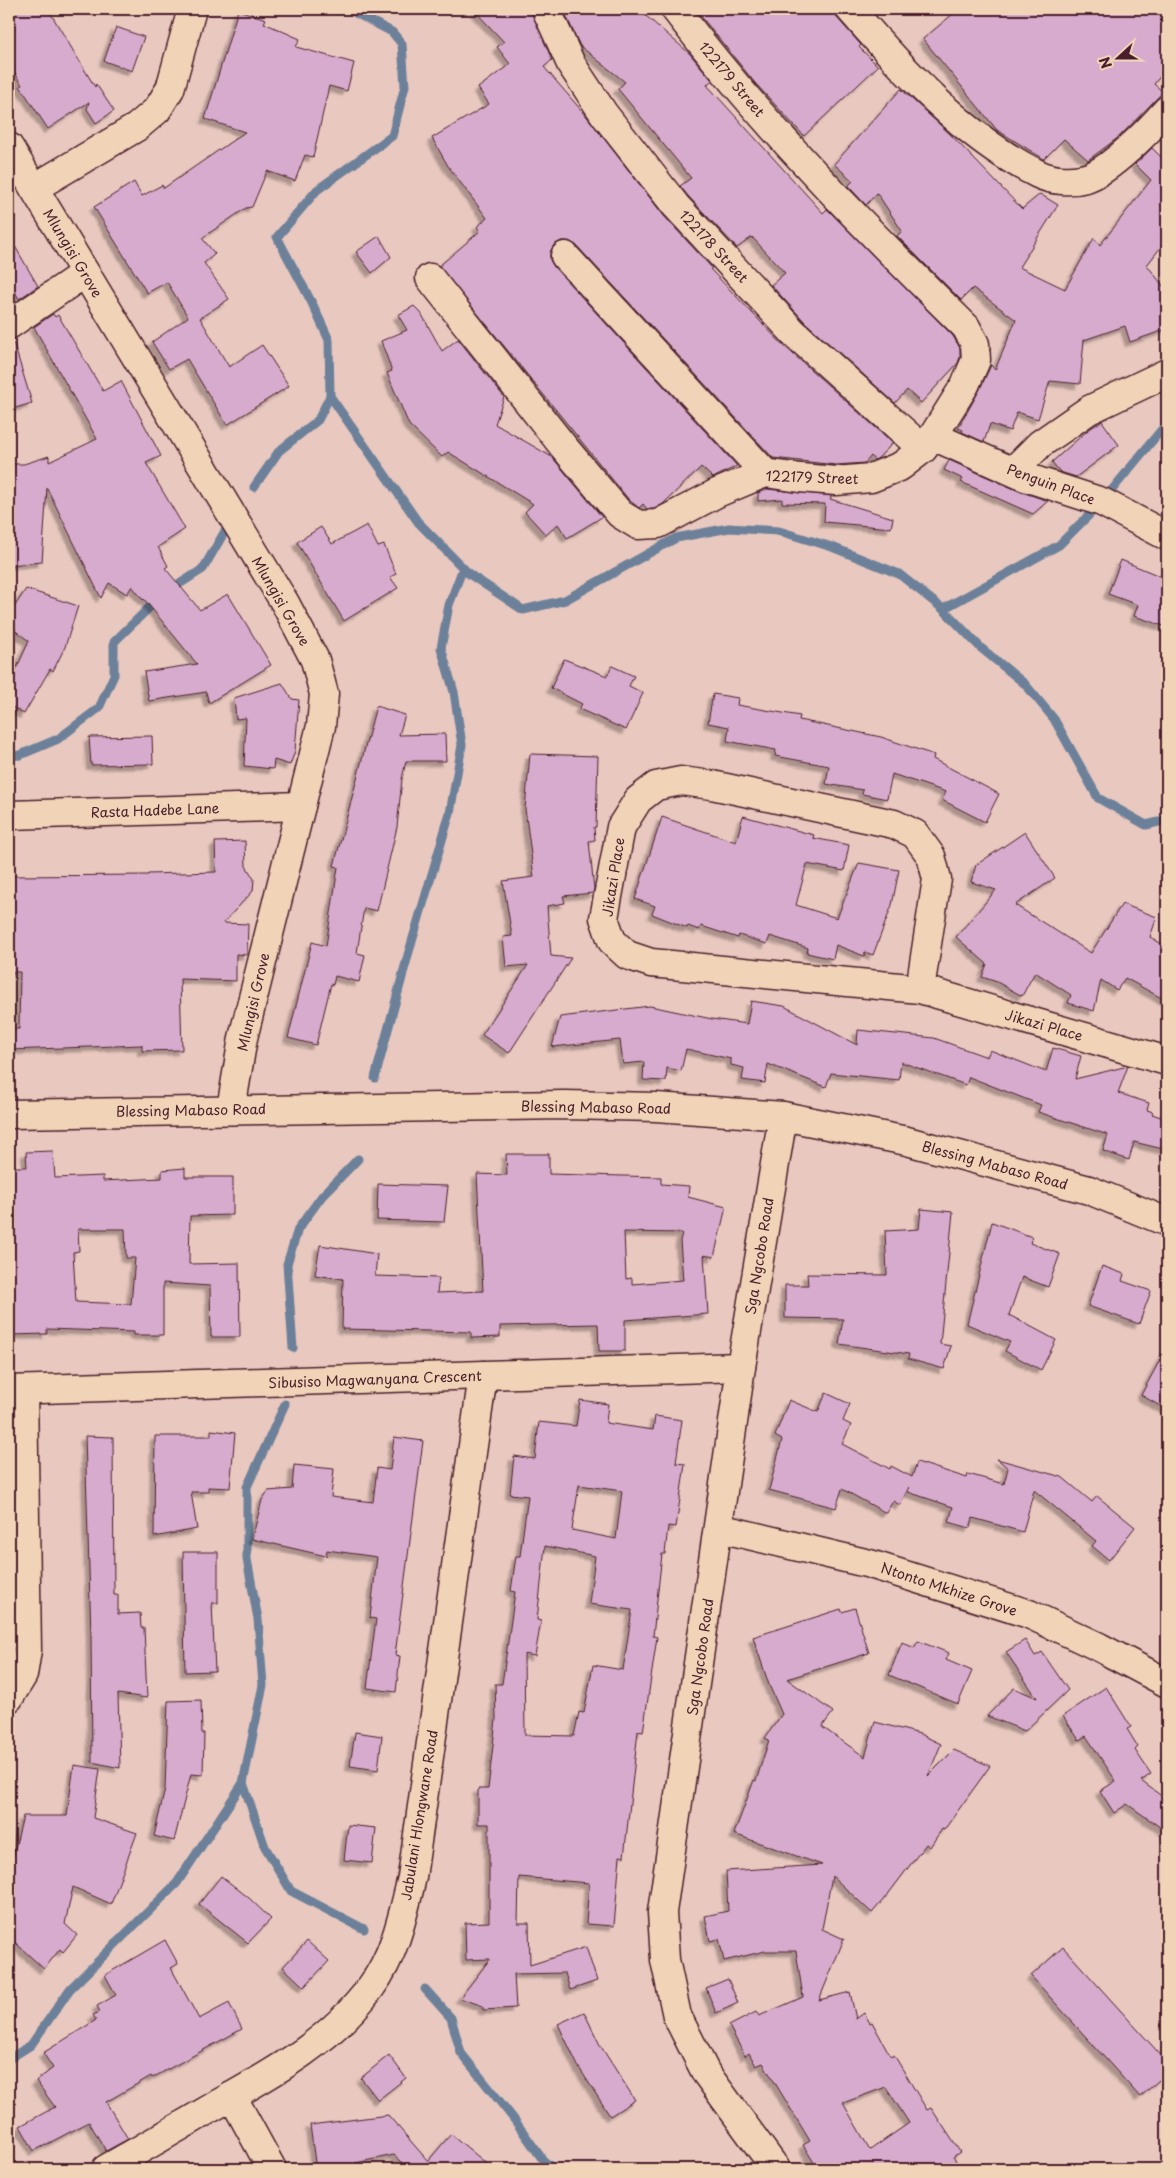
<svg xmlns="http://www.w3.org/2000/svg" width="1176" height="2178" font-family="'Playpen Sans',sans-serif">
<style>
.lines{fill:none;stroke-linecap:round;stroke-linejoin:round}
.stream{stroke:#6c8199;stroke-width:9}
.building{fill:#d7abce;stroke:#4a1f2b;fill-rule:evenodd;filter:url(#shadow)}
.minor-casing{stroke:#4a1f2b;stroke-width:31}
.minor{stroke:#f1d4b8;stroke-width:28}
.labels{text-anchor:middle;dominant-baseline:central;stroke-width:5;stroke-linejoin:round;paint-order:stroke}
.street-label{font-size:14px;fill:#4a1f2b;stroke:#f1d4b8}
</style>
<defs>
<filter id="shadow"><feDropShadow dx="-4.5" dy="4.5" stdDeviation="1" flood-color="#0004"/></filter>
</defs>
<rect width="100%" height="100%" fill="#e9c8bf"/>
<filter id="ink" filterUnits="userSpaceOnUse"><feTurbulence type="fractalNoise" baseFrequency=".02" numOctaves="2"/><feDisplacementMap in="SourceGraphic" scale="10" xChannelSelector="R" yChannelSelector="G"/><feConvolveMatrix kernelMatrix="1 2 1 2 8 2 1 2 1" color-interpolation-filters="sRGB"/></filter>
<g filter="url(#ink)">
<g class="lines">
<g class="stream">
<path d="M348,9l44,23 10,12 3,42 -13,50 -75,54 -40,47 35,66 17,37 1,56 88,126 51,52 54,36 42,-10 111,-62 53,-10 50,3 53,16 67,27 44,35 38,39 44,36 29,35 44,79 48,27 21,-5"/>
<path d="M254,487l25,-36 39,-31 12,-24"/>
<path d="M170,590l33,-21 22,-38"/>
<path d="M943,609l116,-64 43,-43 65,-79"/>
<path d="M9,756l11,-1 38,-16 41,-31 15,-33v-33l44,-43"/>
<path d="M375,1078l33,-123 42,-142 12,-68 -8,-53 -13,-44 8,-43 14,-37"/>
<path d="M293,1348l-6,-84 11,-35 24,-33 36,-37"/>
<path d="M243,1783l22,64 26,44 73,38"/>
<path d="M425,1989l26,29 10,35 52,65 30,42 10,9"/>
<path d="M9,2059l22,-14 39,-56 107,-106 66,-100 20,-98 -5,-66 -11,-60v-72l38,-83"/>
</g>
</g>
<g class="building">
<path d="M22,9h26l47,78 1,-3 18,27 -18,12 -9,-14 2,-7 -41,27 -28,-43 2,-1 -13,-22v-46z"/>
<path d="M473,9h58l21,51 -8,7 44,51 76,98 48,52 -2,1 73,76 110,98 -16,16 -3,1 -3,-4 -6,7 -29,2 -63,-7 -197,-213 -7,-4h-8l-7,4 -4,7v8l4,7 183,199 -24,12 -12,-11 -38,37 -9,5h-7l-4,-5 -4,4 -10,-8 -190,-234 41,-35 -3,-4 10,-9 -39,-52 -16,-28 57,-34 -11,-16 32,-24 -13,-17 7,-5z"/>
<path d="M563,9h75l51,44 23,27 -5,5 116,128 4,-4 126,127 7,12v9l-2,6 -37,40 -14,-13 -12,13 -90,-81 -34,-37 14,-12 -33,-36 -15,11 -49,-52 -8,-10 11,-8 -73,-89 7,-7 -45,-36z"/>
<path d="M695,9h139l4,10 23,26 -2,2 19,19 -74,70 -49,-53z"/>
<path d="M959,9h199l9,8v51l-13,16 9,8 -44,45 -31,23 -24,-21 -20,20 -47,-29 -74,-91z"/>
<path d="M238,10l28,9 -2,4 36,16 -4,8 58,16 -7,28 -18,-5 -16,71 -8,-2 -10,26 -28,-10 -15,36 -6,1 -44,30 13,16 -11,9 25,36 -29,19 29,49 33,-22 27,41 -62,39 -40,-66 -18,10 -17,-27 36,-25 -21,-35 -20,11 -53,-86 40,-25 8,14 20,-11 2,3 81,-56 -40,-13z"/>
<path d="M116,27l28,10 -12,34 -28,-10z"/>
<path d="M901,89l49,45 72,75 18,-15 18,11 -39,62 46,22 29,-51 6,7 51,-65 -16,-16 17,-16 13,13 2,-2v80l-20,26 20,26v38l-37,13 -5,-16 -41,14 -4,44 -30,-3 -12,38 -21,-7 -7,19 -20,-7 -6,18 -22,-10 1,-2 -5,-2 21,-37 12,-26 4,5 21,-50 -43,-32 -12,12 -64,-64 5,-5 -25,-38 -11,12 -18,-19 5,-5 -19,-17z"/>
<path d="M9,236l29,50 -19,13 -10,-18z"/>
<path d="M379,236l12,21 -19,16 -16,-21z"/>
<path d="M414,306l7,7 21,38 16,-12 46,58 -9,27 57,33 50,60 -35,21 -9,-14 -12,11 -21,-23 8,-8 -85,-52 -6,5 -33,-32 -22,-52 5,-2 -11,-30 26,-11 -9,-15z"/>
<path d="M53,314l2,3 3,-2 45,76 18,-10 40,75 -15,7 39,66 -27,18 10,19 -3,2 35,42 28,-16 43,71 -62,38 -3,-11 -57,9 -5,-29 53,-8 -53,-65 -1,1 -11,-14 -5,8 -18,-11 -8,15 -54,-110 -5,74 -33,3v-101h15l25,-8v6l48,-23 -63,-112z"/>
<path d="M9,344h5l18,59 -23,7z"/>
<path d="M1102,421l17,24 -43,32 -16,-5 -8,-10 36,-32z"/>
<path d="M949,460l70,31 29,10 -15,13 -72,-32 2,-3 -19,-9z"/>
<path d="M767,489l65,7 -2,3 63,19 -2,10 -67,-6 1,-18 -43,-1v-4l-24,2v-8z"/>
<path d="M367,525l11,22 6,-2 12,29 -6,3 8,11 -54,33 -47,-79 24,-15 11,17z"/>
<path d="M1121,560l46,19v48l-33,-11 4,-11 -30,-11z"/>
<path d="M26,589l52,17 -13,41 -12,24 -3,-2 -26,45 -15,-9v-20l20,-44 -20,-15v-11z"/>
<path d="M564,659l43,17 5,-10 22,10 -5,10 14,7 -17,37 -47,-21 3,-5 -31,-16z"/>
<path d="M282,683l10,16 7,1 -4,51 -5,14 -16,-5 -1,9 -29,-3 2,-48 -10,1 -2,-21z"/>
<path d="M713,694l25,4 -1,7 63,11 -1,4 82,17 53,18 -1,4 66,35 -14,28 -43,-22 4,-8 -54,-18 -5,25 -25,-5 1,-4 -37,-6 3,-18 -54,-10 1,-6 -49,-9 2,-14 -21,-4z"/>
<path d="M376,706l29,9 -6,20 46,-1 1,27h-40l-4,18 -5,48 -20,84 -13,-3 -7,45 8,2 -6,27 -24,-6 -2,9 -2,-1 -15,61 -28,-7 24,-96 14,4 12,-79 -4,-1z"/>
<path d="M152,736l1,28 -62,1 -2,-28z"/>
<path d="M530,754l68,2 -2,71h-2l1,13 -6,1 5,48 -1,4 -30,3 2,7 -18,3 4,50 20,2 -62,95 -27,-18 46,-70 -22,2 -3,-30 9,-1 -9,-55 31,-4 -9,-68z"/>
<path d="M743,816l71,19 -1,3 36,7 -5,26 -37,-7 -11,41 41,13 22,-55 40,7 -7,35 -19,50 -8,-3 -1,4 -28,-11 -3,14 -26,-6 1,-5 -38,-12 -3,8 -28,-9 -1,3 -37,-12 -2,4 -11,-4 -1,2 -35,-14 3,-8 -20,-7 27,-82 74,25z"/>
<path d="M1025,832l30,46 -40,27 76,48 31,-49 35,13 -7,20 17,10v54l-42,-23 -8,12 -16,-10 -7,31 -26,-8 3,-8 -36,-23 -13,24 -25,-14 -15,-5 5,-13 -31,-27 40,-47 -25,-8 5,-17z"/>
<path d="M245,841l1,25 8,13 -1,12 -30,32 25,1 -1,31 -11,-1v27l-56,-2 2,71 -40,1v-6l-133,5v-21h10l1,-57h-11v-96l139,-1v-1l68,-2 -1,-30z"/>
<path d="M751,1001l33,5 73,39 1,-15 76,8 53,19 3,-7 56,22 7,-24 28,8 -6,23 53,-13 -10,27 31,10 -2,7 6,2 -1,2 15,5v31l-33,-8 -5,18 -26,-9 5,-16 -70,-23 3,-7 -72,-28 -3,8 -65,-23 -2,18 -68,-7 -5,14 -58,-23 -3,19 -23,-3 2,-12 -13,-3v-6l-45,-10 -5,22 -14,-3 -1,13 -23,-1 1,-18 -21,2 -3,-24 -68,7 8,-30 90,-11 62,13 35,5z"/>
<path d="M53,1151l2,27 48,-2v5l59,-3v-8l23,-2v9h48v38l-43,1 -1,48 50,-1 1,74h-29l-1,-51 -47,-3v52h-29v-3l-87,-3v5l-38,1v-168h18l-1,-15zM78,1229h47l1,29h9l-4,46 -55,-2 -3,-50 6,-1z"/>
<path d="M506,1154h43v20l112,3v7l28,2 -1,11 38,10 -12,50 -10,-2 4,59 -83,6v31h-26l-1,-27 -98,2v11l-29,1v-6l-129,-3 1,-50 -28,-4 5,-30 57,9 -2,22 64,2 -2,15 46,-2 -6,-117 30,1zM624,1232l58,1 -2,8 3,39 -51,4v-6l-6,1z"/>
<path d="M378,1184l70,2 -4,36 -67,-2z"/>
<path d="M921,1209l32,3 -13,132 11,2 -7,23 -36,-10 1,-5 -70,-10 4,-25 -58,-1v-33h23l-1,-11 80,1 -2,-44 34,-2z"/>
<path d="M992,1222l40,15 -2,6 30,11 -12,33 -26,-10 -13,38 47,25 -15,30 -36,-19 5,-9 -43,-18z"/>
<path d="M1102,1266l22,8 -2,7 29,10 -12,33 -51,-18z"/>
<path d="M1167,1347v63l-26,-15z"/>
<path d="M826,1393l24,11 -7,17 8,4 -9,19 48,25 1,-3 21,11 5,-15 50,16 1,-4 36,10 4,-16 -11,-9 65,18 30,25 5,-6 38,31 -26,33 -17,-14 4,-5 -62,-51 -11,42 -50,-14 -3,10 -21,-6 4,-15 -45,-15 1,-5 -9,18 -7,-4 -7,12 -44,-24 -6,19 -67,-18 13,-50 -7,-4 14,-36 29,12z"/>
<path d="M580,1400l28,4 -2,19 47,7 2,-14 27,4 -6,43 9,1 -9,63 -8,-1 -3,28h-3l-9,82 4,1 -14,95 -5,-1 -14,126 -4,-1 -6,70 -28,-2 3,-41 -70,-6 -1,46h11l1,42 56,-18 11,34 -27,9 -5,-17 -51,1 2,34 -33,2v-4l-23,-8 30,-39 -24,1 -1,-37 24,-1v-98h-11v-35h10l8,-70 -1,-35h7l13,-92 -4,-1 5,-35h4l8,-60 -18,-2 4,-38 21,3 4,-37 37,4zM579,1485l43,6 -6,48 -44,-9zM545,1546l50,10 -6,48 43,6 -9,60 -30,-5 -9,48 -5,-1 -5,24 -49,-1 -1,-81 11,2 6,-35 -4,-1z"/>
<path d="M211,1430l24,3 -5,55 -22,-1v5h-17l6,37 -43,8 1,-101h56z"/>
<path d="M85,1436l28,1 1,158h4v19l22,-1 1,15h3l3,70 -29,-4 2,74 -28,-6 -1,-127z"/>
<path d="M394,1437l29,4 -28,214 5,1 -4,36 -29,-4 9,-69 -6,-1 7,-61 -50,-7 -1,6 -74,-17 10,-39 6,-9 24,-2 2,-24 40,4 -3,28 42,5 4,-34 13,2z"/>
<path d="M183,1552h35v51h-6l3,68 -30,1z"/>
<path d="M855,1608l14,45 -82,26 46,33 -11,15 43,30 10,-35 45,12 21,10 -13,32 26,-26 36,16 -46,64 -2,-1 -12,18 -4,-3 -37,49 -17,20 -40,-37 -10,53 22,10 -25,61 31,-8 6,27 8,-6 6,10 2,-1 19,35 3,-2 33,55 4,-2 29,44 -7,5 9,12h-144l-15,-24 7,-4 -47,-78 -7,3 -7,-13 -4,3 -16,-30 27,-14 3,4 44,-19 -7,-46h-31l-41,10 -5,-22 -9,2 -5,-25 23,-5 -2,-40 96,-6 -88,-31 20,-54 2,1 13,-41 -4,-2 17,-24 -13,-29 -16,-48 88,-28 1,3zM886,2087l23,36 -39,27 -27,-47z"/>
<path d="M1025,1640l10,16 7,-4 26,38 -43,41 -38,-15 27,-28 23,10 -31,-46z"/>
<path d="M918,1641l31,12 -3,7 26,11 -14,33 -69,-29 13,-33 12,6z"/>
<path d="M1106,1687l25,40 -4,2 11,18 -3,3 16,24 -10,7 26,19v32l-40,-28 -13,9 -14,-22 16,-10 -30,-45 -7,4 -16,-24z"/>
<path d="M201,1700l1,33h2l-1,42 -12,-1 -17,67 -20,-5 11,-47 3,-88z"/>
<path d="M355,1732l27,4 -4,34 -28,-4z"/>
<path d="M74,1765l26,4 -7,49 44,15 -26,71 -38,-17 -8,37 12,11 -14,17 -3,-3 -16,20 -35,-32v-64l14,-57h44z"/>
<path d="M348,1825l28,3 -4,35 -28,-3z"/>
<path d="M221,1876l28,22 22,21 -23,24 -49,-39z"/>
<path d="M165,1940l13,24 -7,4 28,51 30,-16 13,26 -90,49 -1,-2 -45,26 22,37 -22,12 -17,-29 -55,29 -14,-25 35,-19 -19,-26 17,-13 -10,-15 53,-33 -3,-5 7,-3 -3,-6 19,-11 -11,-20z"/>
<path d="M307,1941l22,20 -25,26 -21,-20z"/>
<path d="M1063,1947l104,115v11l-27,24 -109,-121z"/>
<path d="M728,1979l10,24 -22,10 -10,-25z"/>
<path d="M584,2012l16,33 35,55 -25,16 -32,-50 -20,-42z"/>
<path d="M389,2055l17,23 -28,22 -17,-22z"/>
<path d="M388,2115l40,46 23,-27 42,35h-83l-16,-14 -39,8 1,6h-40l-6,-44z"/>
</g>
<g class="lines">
<g class="minor-casing">
<g id="minor">
<path d="M546,9l25,55 33,50 72,92 118,127 129,116"/>
<path d="M850,9c52,60 116,130 188,165 14,7 34,8 48,4 24,-7 64,-49 81,-68"/>
<path d="M9,147l276,456 30,57 9,34 -3,32 -78,312 -12,71"/>
<path d="M34,188l103,-61 20,-17 13,-21 22,-80"/>
<path d="M565,256l200,217"/>
<path d="M430,278l133,168 57,68 18,11 20,-1 59,-31 48,-20 35,5 36,3 35,-3 30,-12 22,-17 10,-13 32,-51 11,-25 -1,-16 -9,-17c-103,-101 -204,-203 -291,-318"/>
<path d="M9,325l76,-52"/>
<path d="M933,436l92,41 77,25 65,34"/>
<path d="M1013,471l27,-27 49,-34 78,-37"/>
<path d="M9,815l292,-9"/>
<path d="M920,989l17,-110 -6,-23 -16,-22 -21,-10 -182,-39 -31,-4 -25,5 -18,14 -17,27 -17,91 8,23 15,14 24,8 269,26 247,72"/>
<path d="M9,1114l556,-9 91,2 127,9 124,25 182,49 78,32"/>
<path d="M9,1390l732,-23"/>
<path d="M719,1528l151,36 159,50 70,33 68,36"/>
<path d="M9,1698l14,-23 4,-25 -4,-260"/>
<path d="M232,2096l40,73"/>
<path d="M106,2169c37,-21 75,-43 112,-65 55,-31 115,-64 153,-117 24,-32 32,-72 41,-110l71,-502"/>
<path d="M776,2169l-70,-96 -29,-57 -12,-56 -3,-48 79,-545 42,-251"/>
</g>
</g>
<use href="#minor" class="minor"/>
</g>
</g>
<g class="labels">
<g class="street-label">
<text transform="translate(732 79) rotate(50)">122179 Street</text>
<text transform="translate(714 246) rotate(47)">122178 Street</text>
<text transform="translate(73 253) rotate(59)">Mlungisi Grove</text>
<text transform="translate(812 477) rotate(2)">122179 Street</text>
<text transform="translate(1051 484) rotate(20)">Penguin Place</text>
<text transform="translate(281 601) rotate(60)">Mlungisi Grove</text>
<text transform="translate(155 810) rotate(-2)">Rasta Hadebe Lane</text>
<text transform="translate(613 877) rotate(-81)">Jikazi Place</text>
<text transform="translate(253 1002) rotate(-77)">Mlungisi Grove</text>
<text transform="translate(1044 1025) rotate(16)">Jikazi Place</text>
<text transform="translate(596 1107) rotate(1)">Blessing Mabaso Road</text>
<text transform="translate(191 1110) rotate(-1)">Blessing Mabaso Road</text>
<text transform="translate(995 1165) rotate(15)">Blessing Mabaso Road</text>
<text transform="translate(759 1256) rotate(-81)">Sga Ngcobo Road</text>
<text transform="translate(375 1379) rotate(-2)">Sibusiso Magwanyana Crescent</text>
<text transform="translate(949 1589) rotate(18)">Ntonto Mkhize Grove</text>
<text transform="translate(700 1657) rotate(-82)">Sga Ngcobo Road</text>
<text transform="translate(419 1815) rotate(-81)">Jabulani Hlongwane Road</text>
</g>
</g>
<rect width="1176" height="2178" fill="none" stroke="#f1d4b8" stroke-width="30"/>
<rect x="15" y="15" width="1146" height="2148" fill="none" stroke="#4a1f2b" stroke-width="2" filter="url(#ink)"/>
<g transform="translate(1118 58) rotate(249)" stroke="#f1d4b8" stroke-width="4" paint-order="stroke">
<path d="M0-4L9 19L0 12L-9 19Z" fill="#4a1f2b"/>
<text y="-8" font-size="14" font-weight="bold" text-anchor="middle" fill="#4a1f2b">N</text>
</g>
</svg>
